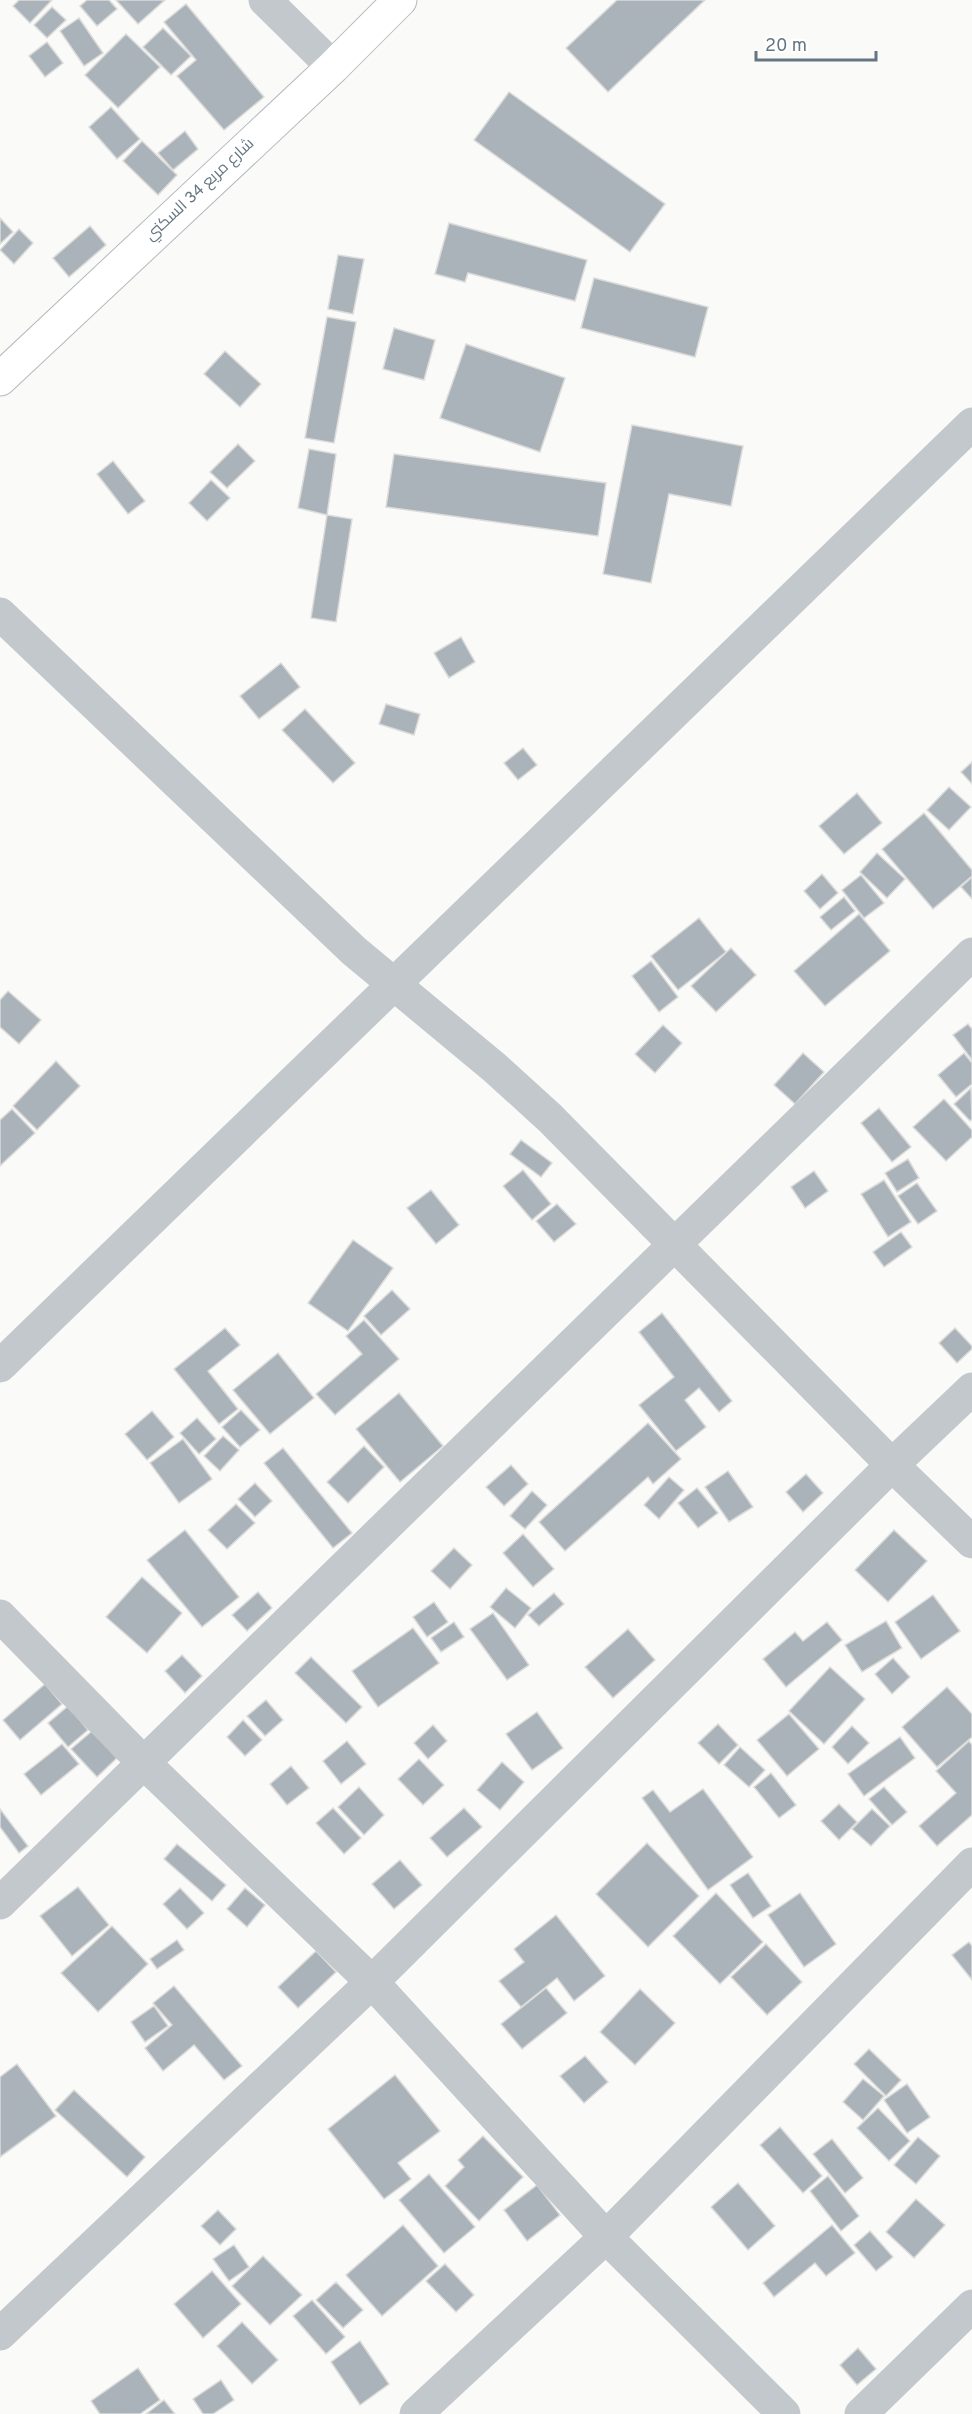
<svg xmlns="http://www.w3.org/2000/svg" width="972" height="2414" font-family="Overpass,Cairo,sans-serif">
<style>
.building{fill:#aab3b9;stroke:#dcdcda;stroke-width:1.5}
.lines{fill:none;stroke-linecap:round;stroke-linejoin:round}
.secondary-casing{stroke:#b3babf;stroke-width:35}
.street{stroke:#c3c8cc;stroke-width:33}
.secondary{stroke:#fff;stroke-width:33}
.labels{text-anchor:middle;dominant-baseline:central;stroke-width:6;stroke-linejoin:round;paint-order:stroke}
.street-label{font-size:16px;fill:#657683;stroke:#fff}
</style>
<rect width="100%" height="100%" fill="#fafaf8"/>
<g class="building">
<path d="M19,0h33l-22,23 -17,-17z"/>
<path d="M87,0h22l8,9 -20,17 -17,-20z"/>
<path d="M116,0h49l-27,24z"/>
<path d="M617,0h88l-97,92 -42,-44z"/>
<path d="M186,4l78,93 -40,33 -47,-54 19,-16 -32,-38z"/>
<path d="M52,7l14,13 -19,18 -13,-13z"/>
<path d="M79,18l24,35 -19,13 -24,-35z"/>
<path d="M163,28l28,28 -20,19 -28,-28z"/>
<path d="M126,34l34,33 -42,41 -33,-33z"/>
<path d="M47,42l16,21 -18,14 -16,-21z"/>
<path d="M509,92l156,112 -35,48 -156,-112z"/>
<path d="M111,107l29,32 -23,20 -28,-32z"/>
<path d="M185,131l13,18 -25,21 -15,-17z"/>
<path d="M142,141l35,34 -19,20 -35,-34z"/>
<path d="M0,218l13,14 -13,12z"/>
<path d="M449,223l138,37 -12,41 -107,-28 -3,9 -30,-8z"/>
<path d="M90,226l16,19 -37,32 -16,-19z"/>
<path d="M19,229l14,14 -19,21 -14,-14z"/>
<path d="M338,255l26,4 -11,55 -25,-5z"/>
<path d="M594,278l114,29 -13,50 -114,-29z"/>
<path d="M327,317l29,5 -22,121 -29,-5z"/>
<path d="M394,328l41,12 -11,40 -41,-11z"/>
<path d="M466,344l99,34 -25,74 -100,-34z"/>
<path d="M225,351l36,33 -21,23 -36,-33z"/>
<path d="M632,425l111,21 -12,60 -62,-12 -18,89 -48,-9z"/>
<path d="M238,444l17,17 -28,27 -17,-16z"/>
<path d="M309,449l27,5 -9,61 -29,-7z"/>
<path d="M394,454l212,29 -8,53 -212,-29z"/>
<path d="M113,461l32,40 -17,13 -31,-40z"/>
<path d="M211,480l19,18 -23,23 -18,-18z"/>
<path d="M327,515l25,4 -16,103 -25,-4z"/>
<path d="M461,637l14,25 -26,16 -15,-25z"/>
<path d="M281,663l19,24 -41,32 -19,-23z"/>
<path d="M386,704l34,10 -6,21 -35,-11z"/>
<path d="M305,709l50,54 -22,20 -51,-53z"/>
<path d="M523,748l14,17 -19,15 -14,-17z"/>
<path d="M972,762v22l-11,-12z"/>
<path d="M949,787l22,20 -22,23 -22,-20z"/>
<path d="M857,793l25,30 -38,31 -25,-28z"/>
<path d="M924,813l48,57v6l-39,33 -51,-60z"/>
<path d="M877,853l28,26 -18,19 -27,-26z"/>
<path d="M822,874l16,19 -18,16 -16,-18z"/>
<path d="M861,875l23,28 -20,15 -22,-28z"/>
<path d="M972,877v22l-11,-12z"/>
<path d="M844,897l11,14 -24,19 -11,-13z"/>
<path d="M859,914l31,37 -65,55 -31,-35z"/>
<path d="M699,918l27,34 -48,38 -27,-34z"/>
<path d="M731,948l25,27 -40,37 -25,-26z"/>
<path d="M651,961l27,36 -19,15 -27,-36z"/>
<path d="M8,991l33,29 -22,24 -19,-17v-27z"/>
<path d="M968,1024l4,5v31l-19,-25z"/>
<path d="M663,1025l19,18 -27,30 -20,-19z"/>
<path d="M803,1053l21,19 -29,32 -21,-19z"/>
<path d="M964,1053l8,10v21l-16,13 -18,-22z"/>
<path d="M56,1061l24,25 -43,44 -24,-24z"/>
<path d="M971,1088l1,31 -2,2 -16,-17z"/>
<path d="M944,1099l28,31v7l-26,24 -33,-34z"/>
<path d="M879,1108l32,39 -19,15 -31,-39z"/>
<path d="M12,1109l23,24 -35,33v-46z"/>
<path d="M521,1140l31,23 -11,14 -31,-23z"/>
<path d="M908,1159l11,19 -22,14 -12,-19z"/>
<path d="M523,1170l28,34 -19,16 -29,-34z"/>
<path d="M814,1171l14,20 -23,17 -14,-21z"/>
<path d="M884,1180l27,42 -23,15 -27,-43z"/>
<path d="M917,1183l20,28 -19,13 -20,-28z"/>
<path d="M431,1190l28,35 -23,19 -29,-36z"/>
<path d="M557,1204l19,20 -22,18 -18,-21z"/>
<path d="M901,1232l11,15 -28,20 -11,-15z"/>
<path d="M353,1240l40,28 -45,63 -40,-28z"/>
<path d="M392,1290l18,19 -29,26 -17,-19z"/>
<path d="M662,1313l70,88 -13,11 -20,-24 -14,12 21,27 -30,24 -37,-46 35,-28 -35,-45z"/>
<path d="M364,1320l35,39 -64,56 -19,-21 46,-40 -16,-18z"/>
<path d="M225,1328l15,17 -32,26 30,38 -19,15 -45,-55z"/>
<path d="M955,1328l17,18v3l-15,14 -18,-20z"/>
<path d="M278,1353l36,45 -44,36 -37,-44z"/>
<path d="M399,1393l44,53 -43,36 -44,-53z"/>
<path d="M241,1410l19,20 -20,17 -18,-20z"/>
<path d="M152,1411l22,26 -27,23 -22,-26z"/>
<path d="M197,1418l19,21 -17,15 -19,-21z"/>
<path d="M648,1423l33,36 -28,25 -5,-7 -83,74 -26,-29z"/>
<path d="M223,1436l16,14 -19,21 -16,-15z"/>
<path d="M183,1439l29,40 -33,24 -29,-40z"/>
<path d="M364,1446l20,21 -36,36 -21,-21z"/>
<path d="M283,1448l69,85 -19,15 -69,-85z"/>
<path d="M511,1465l17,19 -24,22 -18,-19z"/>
<path d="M728,1471l25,36 -24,15 -24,-35z"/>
<path d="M806,1474l17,19 -20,19 -17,-20z"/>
<path d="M669,1477l15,13 -25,29 -15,-14z"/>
<path d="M255,1483l17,18 -17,16 -17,-18z"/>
<path d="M697,1488l21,25 -20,15 -20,-25z"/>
<path d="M532,1491l15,14 -22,24 -15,-13z"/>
<path d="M236,1504l19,19 -28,26 -19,-19z"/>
<path d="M185,1530l54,67 -37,30 -55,-67z"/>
<path d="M894,1530l33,31 -39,41 -33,-32z"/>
<path d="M523,1534l31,35 -21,18 -30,-34z"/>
<path d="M454,1548l18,17 -22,24 -19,-18z"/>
<path d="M142,1577l40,36 -35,40 -41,-36z"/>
<path d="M506,1588l25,20 -16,20 -25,-21z"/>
<path d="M258,1592l14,16 -25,23 -15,-16z"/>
<path d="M554,1593l10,11 -25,22 -11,-11z"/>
<path d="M933,1595l27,36 -39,28 -26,-37z"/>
<path d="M434,1602l14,20 -21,15 -14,-20z"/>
<path d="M493,1613l36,52 -22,15 -37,-51z"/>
<path d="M886,1621l16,27 -40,24 -17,-27z"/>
<path d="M454,1622l10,15 -23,15 -10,-14z"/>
<path d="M827,1622l15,18 -56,47 -23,-28 32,-27 8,9z"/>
<path d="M413,1628l26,35 -61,44 -26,-36z"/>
<path d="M628,1629l27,31 -42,38 -28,-31z"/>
<path d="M182,1655l20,21 -17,17 -20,-22z"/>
<path d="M311,1657l51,50 -16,16 -51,-50z"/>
<path d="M893,1658l17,19 -18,17 -17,-20z"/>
<path d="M830,1667l35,32 -41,45 -35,-33z"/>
<path d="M45,1684l17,20 -42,36 -17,-20z"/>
<path d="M947,1687l25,27v23l-35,30 -35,-40z"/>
<path d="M266,1700l17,20 -18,16 -18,-20z"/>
<path d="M68,1706l20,24 -20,17 -20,-24z"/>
<path d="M537,1712l26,36 -31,22 -26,-36z"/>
<path d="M789,1714l30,35 -32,27 -30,-36z"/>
<path d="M243,1720l19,20 -17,16 -18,-19z"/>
<path d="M718,1724l20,21 -19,19 -21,-21z"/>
<path d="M433,1725l14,16 -19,18 -14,-16z"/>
<path d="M852,1726l17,17 -21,21 -16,-17z"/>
<path d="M92,1731l25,27 -20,19 -26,-28z"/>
<path d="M900,1737l15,21 -51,38 -16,-22z"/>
<path d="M347,1741l19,23 -25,20 -18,-23z"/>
<path d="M969,1741l3,4v70l-35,31 -18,-20 37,-33 -20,-22z"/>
<path d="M62,1744l17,20 -38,31 -17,-21z"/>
<path d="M740,1747l25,23 -16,17 -25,-22z"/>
<path d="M419,1759l25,26 -21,20 -25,-26z"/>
<path d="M502,1762l22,20 -24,28 -23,-20z"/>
<path d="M291,1766l18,22 -22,17 -17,-21z"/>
<path d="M771,1773l25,32 -17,13 -25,-31z"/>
<path d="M359,1787l25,28 -20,20 -26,-28z"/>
<path d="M884,1787l23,25 -15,13 -23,-26z"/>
<path d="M703,1789l50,68 -45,33 -66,-92 11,-8 17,22z"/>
<path d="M839,1804l18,18 -18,18 -18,-19z"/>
<path d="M333,1808l28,30 -17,16 -28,-31z"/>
<path d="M464,1808l18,19 -35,30 -17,-19z"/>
<path d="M0,1809l28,37 -9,7 -19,-26z"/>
<path d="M872,1809l18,17 -19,20 -19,-17z"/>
<path d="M647,1843l52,53 -51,51 -52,-53z"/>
<path d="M177,1844l49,41 -14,16 -48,-42z"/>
<path d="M400,1860l22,25 -28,24 -22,-25z"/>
<path d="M748,1873l23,33 -18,12 -23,-33z"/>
<path d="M78,1887l31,38 -37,31 -32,-40z"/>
<path d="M180,1888l24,25 -17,16 -24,-25z"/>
<path d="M245,1888l20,17 -18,22 -20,-18z"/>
<path d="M716,1893l47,49 -43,42 -47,-48z"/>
<path d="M800,1893l36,51 -32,23 -36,-52z"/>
<path d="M556,1915l49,61 -31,25 -17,-23 -36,29 -22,-26 25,-19 -10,-13z"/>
<path d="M112,1926l36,38 -50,48 -37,-39z"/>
<path d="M177,1940l7,10 -27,19 -7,-10z"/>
<path d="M969,1942l3,4v34l-20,-25z"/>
<path d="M766,1944l36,38 -35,33 -36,-38z"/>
<path d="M316,1951l20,21 -38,36 -20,-21z"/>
<path d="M174,1986l68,80 -18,14 -30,-35 -31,26 -18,-23 27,-23 -19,-22z"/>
<path d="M546,1988l21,25 -45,36 -21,-25z"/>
<path d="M640,1989l35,34 -40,42 -35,-33z"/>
<path d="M154,2006l14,20 -23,16 -14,-20z"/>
<path d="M869,2049l32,31 -15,16 -32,-32z"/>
<path d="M585,2056l23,26 -24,21 -24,-27z"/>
<path d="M17,2064l39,52 -56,41v-80z"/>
<path d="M395,2075l45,56 -42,32 13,16 -27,20 -56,-70z"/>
<path d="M863,2079l21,17 -21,24 -20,-18z"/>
<path d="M907,2084l23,33 -23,16 -23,-33z"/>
<path d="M74,2090l71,67 -18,20 -72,-67z"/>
<path d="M878,2108l32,33 -21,20 -32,-33z"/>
<path d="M780,2127l42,49 -19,17 -43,-48z"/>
<path d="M483,2136l40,41 -44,44 -34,-35 19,-19 -6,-7z"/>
<path d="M918,2137l22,19 -24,28 -22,-19z"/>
<path d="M832,2139l31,39 -18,15 -32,-39z"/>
<path d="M429,2174l46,53 -31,26 -45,-53z"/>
<path d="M828,2176l31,40 -18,15 -31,-40z"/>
<path d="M738,2183l37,43 -27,24 -37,-43z"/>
<path d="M537,2185l23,30 -33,26 -23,-31z"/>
<path d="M916,2199l29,26 -31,33 -28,-26z"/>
<path d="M218,2210l18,19 -16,16 -19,-19z"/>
<path d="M403,2225l35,41 -56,50 -36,-41z"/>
<path d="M832,2225l23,28 -29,23 -11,-13 -41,34 -11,-14z"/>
<path d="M870,2231l23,26 -17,14 -22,-26z"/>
<path d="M234,2245l15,22 -20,14 -16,-22z"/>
<path d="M263,2256l39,39 -32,30 -38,-39z"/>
<path d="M445,2264l29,31 -18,17 -30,-31z"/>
<path d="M212,2271l29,33 -38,34 -29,-34z"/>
<path d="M336,2282l27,28 -20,18 -27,-28z"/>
<path d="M312,2300l33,37 -19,17 -33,-38z"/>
<path d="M242,2322l36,38 -26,24 -35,-38z"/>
<path d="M360,2341l29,43 -29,21 -29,-43z"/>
<path d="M858,2348l18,21 -19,16 -17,-20z"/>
<path d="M138,2368l22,32 -20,14h-40l-9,-13z"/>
<path d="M221,2380l13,20 -21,14h-10l-10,-15z"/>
<path d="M164,2400l11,14h-29z"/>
</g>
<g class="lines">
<g class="secondary-casing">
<path id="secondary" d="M0,379l333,-312 67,-67"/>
</g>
<g class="street">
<path d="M265,0l68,67"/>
<path d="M0,614l354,337 141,117 55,50 342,347 80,77"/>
<path d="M0,1366l972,-942"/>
<path d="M0,1616l143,146 229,220 234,255 178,177"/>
<path d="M0,1903l972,-949"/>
<path d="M0,2334l372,-352 520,-517 80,-76"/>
<path d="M416,2414l190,-177 366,-373"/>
<path d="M861,2414l111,-108"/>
</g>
<use href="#secondary" class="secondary"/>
</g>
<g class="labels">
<g class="street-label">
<text transform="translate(200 190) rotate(-43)">شارع مربع 34 السكني</text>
</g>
</g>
<path d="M756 51v9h120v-9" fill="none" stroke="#657683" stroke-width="3"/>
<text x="765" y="51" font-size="18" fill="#657683" stroke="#ffffff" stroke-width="4.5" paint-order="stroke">20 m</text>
</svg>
